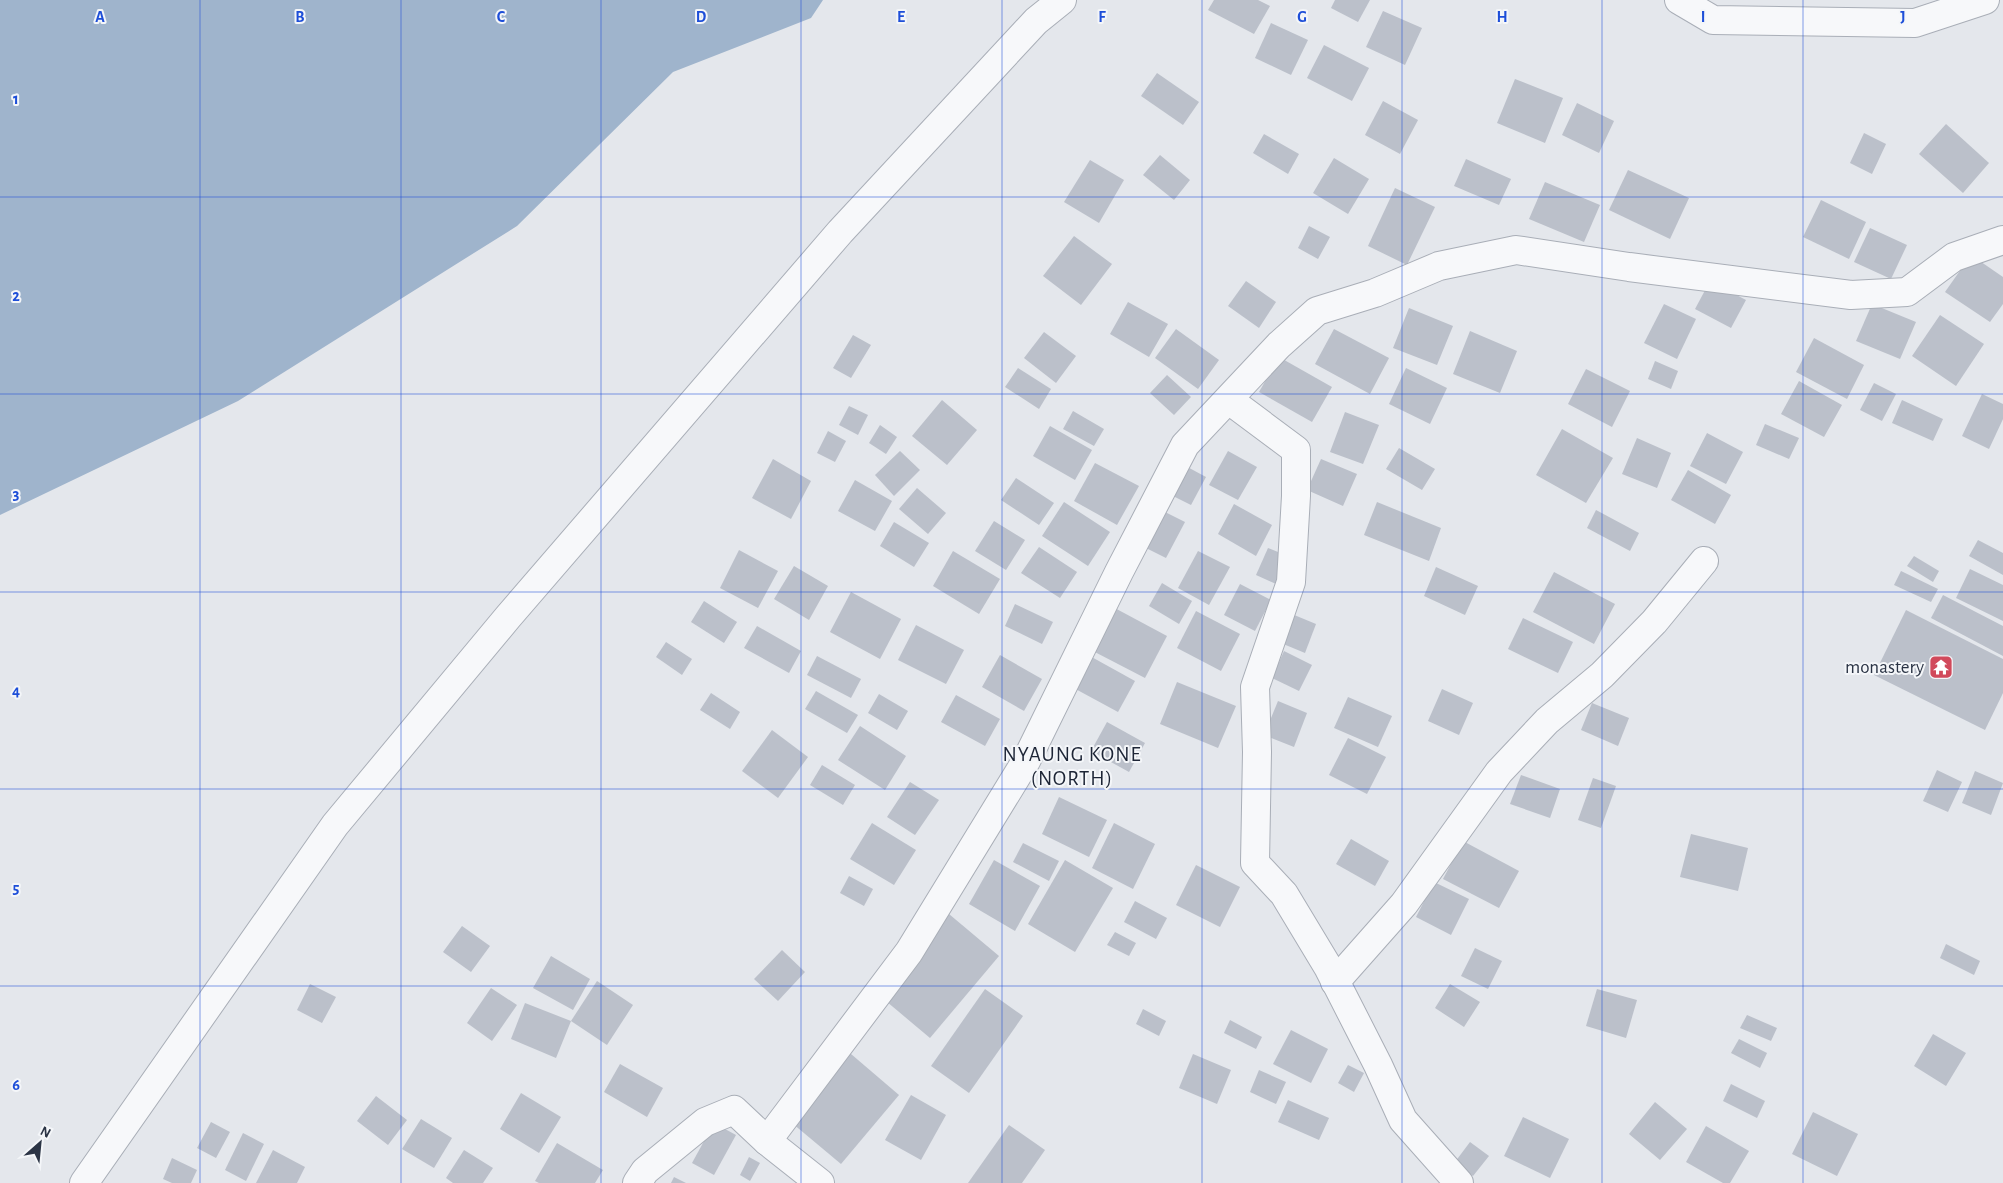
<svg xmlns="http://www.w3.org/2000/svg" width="2003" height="1183" font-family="'Alegreya Sans',sans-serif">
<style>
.water{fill:#9fb4cc}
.building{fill:#bbc0ca}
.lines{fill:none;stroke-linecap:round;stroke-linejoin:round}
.minor-casing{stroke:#a9aeb7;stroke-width:30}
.minor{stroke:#f7f8fa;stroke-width:28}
.grid{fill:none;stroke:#1d4ed8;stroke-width:1;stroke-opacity:0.55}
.labels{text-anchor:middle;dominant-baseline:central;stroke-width:4;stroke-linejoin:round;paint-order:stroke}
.poi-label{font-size:19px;fill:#2b3445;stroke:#f4f6f9;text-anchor:end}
.quarter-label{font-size:21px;letter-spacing:1px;fill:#1d2536;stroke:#f4f6f9}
.grid-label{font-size:16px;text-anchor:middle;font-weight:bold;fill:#1d4ed8;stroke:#f4f6f9;stroke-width:4;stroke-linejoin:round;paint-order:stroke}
</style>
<rect width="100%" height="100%" fill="#e4e7ec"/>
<path class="water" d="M0,0h823l-12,18 -138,54 -156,154 -279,175 -238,114z"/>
<g class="building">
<path d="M1214,0h44l12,6 -16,28 -46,-24z"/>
<path d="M1335,0h35l-12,22 -27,-14z"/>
<path d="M1383,11l39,17 -17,37 -39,-18z"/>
<path d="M1271,23l37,17 -17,35 -36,-17z"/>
<path d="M1324,45l45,23 -17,33 -45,-23z"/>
<path d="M1157,73l42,29 -16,23 -42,-29z"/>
<path d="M1515,79l48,19 -18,45 -48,-20z"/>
<path d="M1383,101l35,19 -18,34 -35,-19z"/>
<path d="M1577,103l37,18 -15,32 -37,-18z"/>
<path d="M1946,124l43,39 -26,30 -44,-39z"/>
<path d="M1864,133l22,11 -14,30 -22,-11z"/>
<path d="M1264,134l35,20 -11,20 -35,-21z"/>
<path d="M1160,155l30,25 -16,20 -31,-25z"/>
<path d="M1334,158l35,21 -21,35 -35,-21z"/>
<path d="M1466,159l45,20 -12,26 -45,-19z"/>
<path d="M1090,160l34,20 -25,43 -35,-21z"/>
<path d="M1628,170l61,28 -19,41 -61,-29z"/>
<path d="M1545,182l55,23 -16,37 -55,-23z"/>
<path d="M1395,188l40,19 -28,58 -39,-19z"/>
<path d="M1821,200l45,22 -17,37 -46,-22z"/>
<path d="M1309,226l21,11 -12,22 -20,-11z"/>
<path d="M1870,228l37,17 -16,34 -37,-17z"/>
<path d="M1074,236l38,28 -31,41 -38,-29z"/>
<path d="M1971,255l32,22v27l-13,18 -45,-30z"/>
<path d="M1246,281l30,21 -17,26 -31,-22z"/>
<path d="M1710,281l36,19 -15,28 -36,-19z"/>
<path d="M1128,302l40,22 -19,33 -39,-23z"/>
<path d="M1664,304l32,15 -19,40 -33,-16z"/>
<path d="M1872,304l44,18 -16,37 -44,-18z"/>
<path d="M1409,308l44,18 -16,39 -44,-17z"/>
<path d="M1940,315l44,29 -28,42 -44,-30z"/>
<path d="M1176,329l43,31 -21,29 -43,-31z"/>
<path d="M1334,329l55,29 -19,36 -55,-30z"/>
<path d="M1470,331l47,20 -17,42 -47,-19z"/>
<path d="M1044,332l32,24 -20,27 -32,-25z"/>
<path d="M853,335l18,10 -20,33 -18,-10z"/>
<path d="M1814,338l50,27 -17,34 -51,-27z"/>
<path d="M1279,357l53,30 -20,35 -53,-30z"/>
<path d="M1655,361l23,10 -7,18 -23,-10z"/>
<path d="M1018,368l33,21 -12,20 -34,-22z"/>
<path d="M1406,368l41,20 -17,36 -41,-20z"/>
<path d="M1586,369l44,22 -18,36 -44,-23z"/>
<path d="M1167,375l24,22 -17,18 -24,-22z"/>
<path d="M1799,381l43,24 -18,32 -43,-23z"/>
<path d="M1874,383l22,11 -14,27 -22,-11z"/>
<path d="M1982,394l21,10v15l-14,30 -27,-13z"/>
<path d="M942,400l35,30 -30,35 -35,-29z"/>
<path d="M1902,400l41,19 -10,22 -41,-18z"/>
<path d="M849,406l19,9 -10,20 -19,-10z"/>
<path d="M1073,411l31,18 -10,17 -31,-17z"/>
<path d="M1345,412l34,13 -16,39 -33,-12z"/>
<path d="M1765,424l34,14 -10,21 -33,-14z"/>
<path d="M880,425l17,12 -11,17 -17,-11z"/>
<path d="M1050,426l42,24 -17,30 -42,-24z"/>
<path d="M1562,429l51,29 -27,45 -50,-28z"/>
<path d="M828,431l18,10 -11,21 -18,-9z"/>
<path d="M1707,433l36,19 -17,32 -36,-18z"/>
<path d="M1637,438l34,15 -14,35 -35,-14z"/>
<path d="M1399,448l36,21 -13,21 -36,-21z"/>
<path d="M900,451l20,19 -26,26 -19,-21z"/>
<path d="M1228,451l29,16 -19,33 -29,-15z"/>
<path d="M773,459l38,22 -20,38 -39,-21z"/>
<path d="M1321,459l36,15 -14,32 -36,-16z"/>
<path d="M1095,463l44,23 -22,39 -43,-24z"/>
<path d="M1180,463l26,14 -15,28 -26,-13z"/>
<path d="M1688,470l43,25 -16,29 -44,-24z"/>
<path d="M1016,478l38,25 -15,22 -38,-25z"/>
<path d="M855,480l37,21 -17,30 -37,-20z"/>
<path d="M917,488l29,25 -18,21 -29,-25z"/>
<path d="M1064,502l46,30 -22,34 -46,-30z"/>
<path d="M1377,502l64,26 -12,33 -65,-26z"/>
<path d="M1234,504l38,21 -16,31 -38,-22z"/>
<path d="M1157,508l28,14 -19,36 -28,-14z"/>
<path d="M1596,510l43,23 -9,18 -43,-23z"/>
<path d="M994,521l31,19 -19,30 -31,-19z"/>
<path d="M894,522l35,21 -15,24 -34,-21z"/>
<path d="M1978,540l25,13v22l-34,-19z"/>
<path d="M1039,547l38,25 -17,26 -39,-25z"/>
<path d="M1268,548l20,8 -12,28 -20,-9z"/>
<path d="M739,550l39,21 -20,37 -38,-20z"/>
<path d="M953,551l47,28 -21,35 -46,-28z"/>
<path d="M1198,551l32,16 -21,38 -31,-17z"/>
<path d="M1914,556l25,15 -6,11 -26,-16z"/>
<path d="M794,566l34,20 -19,34 -35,-21z"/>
<path d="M1436,567l42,19 -13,29 -41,-19z"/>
<path d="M1970,569l33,16v36l-47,-23z"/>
<path d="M1901,571l37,18 -7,13 -37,-17z"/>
<path d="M1554,572l61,32 -21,40 -61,-32z"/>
<path d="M1162,583l30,18 -13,23 -30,-18z"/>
<path d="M1240,584l31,16 -16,31 -31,-16z"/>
<path d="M851,592l50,27 -21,40 -50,-27z"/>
<path d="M1943,595l60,31v30l-72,-38z"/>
<path d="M704,601l33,21 -13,21 -33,-21z"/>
<path d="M1015,604l38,18 -11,22 -37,-18z"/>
<path d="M1111,606l56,30 -22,42 -56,-29z"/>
<path d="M1906,610l97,49v34l-18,37 -111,-55z"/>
<path d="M1196,611l44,23 -19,37 -44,-23z"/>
<path d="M1287,612l29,12 -11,29 -29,-12z"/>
<path d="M1523,618l50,24 -15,31 -50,-24z"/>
<path d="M916,625l48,25 -18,34 -48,-24z"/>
<path d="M757,626l44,25 -12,22 -45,-25z"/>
<path d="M666,642l26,17 -10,16 -26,-18z"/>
<path d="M1284,651l28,14 -13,26 -27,-13z"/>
<path d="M1000,655l42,24 -18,32 -42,-24z"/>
<path d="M1088,655l47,26 -17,31 -48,-26z"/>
<path d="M817,656l44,23 -10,19 -44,-23z"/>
<path d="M1177,682l59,24 -18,42 -58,-24z"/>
<path d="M1442,689l31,14 -14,32 -31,-14z"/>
<path d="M816,691l42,24 -11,18 -42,-24z"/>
<path d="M711,693l29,19 -10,17 -30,-19z"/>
<path d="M879,694l29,17 -11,19 -29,-17z"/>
<path d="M956,695l44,24 -15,27 -44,-24z"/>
<path d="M1348,697l44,19 -14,31 -44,-19z"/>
<path d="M1278,701l29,12 -13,34 -30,-12z"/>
<path d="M1592,703l37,15 -11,28 -37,-16z"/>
<path d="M1107,722l38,21 -16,29 -38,-21z"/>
<path d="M860,726l46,30 -21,34 -47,-30z"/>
<path d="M772,730l36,27 -30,41 -36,-27z"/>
<path d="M1348,738l38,19 -19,37 -38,-19z"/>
<path d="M822,765l33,20 -12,20 -33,-20z"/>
<path d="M1937,770l25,12 -14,30 -25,-11z"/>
<path d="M1975,771l28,12 -12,32 -29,-12z"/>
<path d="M1521,775l39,14 -10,29 -40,-14z"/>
<path d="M1593,778l23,8 -15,42 -23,-8z"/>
<path d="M910,782l29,18 -24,35 -28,-18z"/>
<path d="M1059,797l48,23 -18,37 -47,-23z"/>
<path d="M872,823l44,27 -22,35 -44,-26z"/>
<path d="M1114,823l41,21 -22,45 -41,-21z"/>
<path d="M1691,834l57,14 -10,43 -58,-14z"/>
<path d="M1351,839l38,22 -14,25 -39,-22z"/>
<path d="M1463,841l56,30 -20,37 -56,-29z"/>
<path d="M1023,843l36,18 -10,20 -36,-19z"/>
<path d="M994,860l46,26 -25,45 -46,-27z"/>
<path d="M1065,860l48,28 -38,64 -47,-28z"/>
<path d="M1196,865l44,22 -20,40 -44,-22z"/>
<path d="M849,876l24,13 -9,17 -24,-13z"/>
<path d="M1434,882l35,17 -18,36 -35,-18z"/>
<path d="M1135,901l32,17 -11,21 -32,-17z"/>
<path d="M949,914l50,42 -69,82 -50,-42z"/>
<path d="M462,926l28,20 -19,26 -28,-20z"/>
<path d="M1115,932l21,11 -7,13 -22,-11z"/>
<path d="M1946,944l34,17 -6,14 -34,-17z"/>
<path d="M1475,948l27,13 -14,28 -27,-13z"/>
<path d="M782,950l23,22 -27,29 -24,-22z"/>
<path d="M551,956l39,23 -17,31 -40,-22z"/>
<path d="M597,981l36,24 -26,40 -36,-24z"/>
<path d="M310,984l26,13 -14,26 -25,-13z"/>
<path d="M1450,984l30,18 -16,25 -29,-19z"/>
<path d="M491,988l26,17 -25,36 -25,-18z"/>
<path d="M985,989l38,27 -54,77 -38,-27z"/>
<path d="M1597,989l40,11 -11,38 -40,-12z"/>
<path d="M525,1003l46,18 -15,37 -45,-19z"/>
<path d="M1143,1009l23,12 -7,15 -23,-12z"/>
<path d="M1747,1015l30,13 -6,13 -31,-13z"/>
<path d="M1230,1020l32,17 -6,12 -32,-16z"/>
<path d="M1291,1030l37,19 -17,34 -38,-19z"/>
<path d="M1933,1034l33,19 -20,33 -32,-20z"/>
<path d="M1739,1039l28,14 -7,15 -29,-15z"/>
<path d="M844,1048l55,47 -58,69 -55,-46z"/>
<path d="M1193,1054l38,16 -14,34 -38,-16z"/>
<path d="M620,1064l43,24 -16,29 -43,-25z"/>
<path d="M1348,1065l16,8 -10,19 -16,-9z"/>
<path d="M1259,1070l27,12 -10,22 -26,-12z"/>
<path d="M1731,1084l34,17 -8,17 -34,-17z"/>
<path d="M521,1093l40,24 -22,36 -39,-24z"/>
<path d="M911,1095l35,20 -25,45 -36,-20z"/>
<path d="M376,1096l31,24 -19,25 -31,-24z"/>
<path d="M1288,1100l41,18 -10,22 -41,-18z"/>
<path d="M1655,1102l32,27 -27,31 -31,-26z"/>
<path d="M1813,1112l45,22 -21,42 -45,-22z"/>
<path d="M1523,1117l46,22 -19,39 -46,-22z"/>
<path d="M421,1119l31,19 -18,30 -32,-19z"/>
<path d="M211,1122l19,10 -14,26 -19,-10z"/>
<path d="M714,1123l22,12 -22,40 -22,-12z"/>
<path d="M1009,1125l36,25 -23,33h-54z"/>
<path d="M1706,1126l43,25 -19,32h-7l-37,-21z"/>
<path d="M243,1133l21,11 -18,37 -21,-11z"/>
<path d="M1470,1142l19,14 -16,20 -18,-14z"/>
<path d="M557,1143l46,27 -8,13h-56l-4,-2z"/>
<path d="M273,1150l32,17 -8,16h-41z"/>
<path d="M464,1150l29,18 -10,15h-30l-7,-5z"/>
<path d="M749,1157l11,6 -10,18 -10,-6z"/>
<path d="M172,1158l25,12 -6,13h-19l-9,-4z"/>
<path d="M674,1177l12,6h-15z"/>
</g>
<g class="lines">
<g class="minor-casing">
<g id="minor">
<path d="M1679,0l34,20 202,3 70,-23"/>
<path d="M1229,400l67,50v46l-5,86 -36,105 2,65 -2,111 29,31 44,73 50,98 25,55 56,63"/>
<path d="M1335,982l69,-78 95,-132 48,-51 55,-46 52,-53 50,-61"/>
<path d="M767,1141l142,-189 117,-191 93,-189 66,-127 94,-100 38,-34 58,-18 64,-27 77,-16 113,17 222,28 56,-3 47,-35 49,-17"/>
<path d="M84,1183l251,-358 173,-208 332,-385 196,-211 26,-21"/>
<path d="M637,1183l8,-12 60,-49 29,-12 33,31 53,42"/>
</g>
</g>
<use href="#minor" class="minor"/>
</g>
<path class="grid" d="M200,0v1183M401,0v1183M601,0v1183M801,0v1183M1002,0v1183M1202,0v1183M1402,0v1183M1602,0v1183M1803,0v1183M0,197h2003M0,394h2003M0,592h2003M0,789h2003M0,986h2003"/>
<defs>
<g id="temple-square" transform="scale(1.25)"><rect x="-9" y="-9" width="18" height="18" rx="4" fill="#d1495b" stroke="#f4f6f9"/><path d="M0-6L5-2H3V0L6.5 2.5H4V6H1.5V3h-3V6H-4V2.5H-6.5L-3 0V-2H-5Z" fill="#fff"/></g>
</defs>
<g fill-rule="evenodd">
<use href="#temple-square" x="1941" y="667"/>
</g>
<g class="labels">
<g class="poi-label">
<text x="1924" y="667">monastery</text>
</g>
<g class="quarter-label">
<text x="1072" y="754">NYAUNG KONE<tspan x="1072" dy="24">(NORTH)</tspan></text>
</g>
</g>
<g class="grid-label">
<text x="100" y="22">A</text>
<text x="300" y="22">B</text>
<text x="501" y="22">C</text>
<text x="701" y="22">D</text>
<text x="901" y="22">E</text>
<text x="1102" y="22">F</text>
<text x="1302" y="22">G</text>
<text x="1502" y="22">H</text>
<text x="1703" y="22">I</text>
<text x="1903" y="22">J</text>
<text x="16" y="104">1</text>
<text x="16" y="301">2</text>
<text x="16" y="499">3</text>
<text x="16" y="696">4</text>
<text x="16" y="893">5</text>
<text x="16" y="1090">6</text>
</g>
<g transform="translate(40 1143) rotate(27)" stroke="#f4f6f9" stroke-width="4" paint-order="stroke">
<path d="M0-4L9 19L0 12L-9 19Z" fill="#2b3445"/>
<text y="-8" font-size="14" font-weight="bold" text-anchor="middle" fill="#2b3445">N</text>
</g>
</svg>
